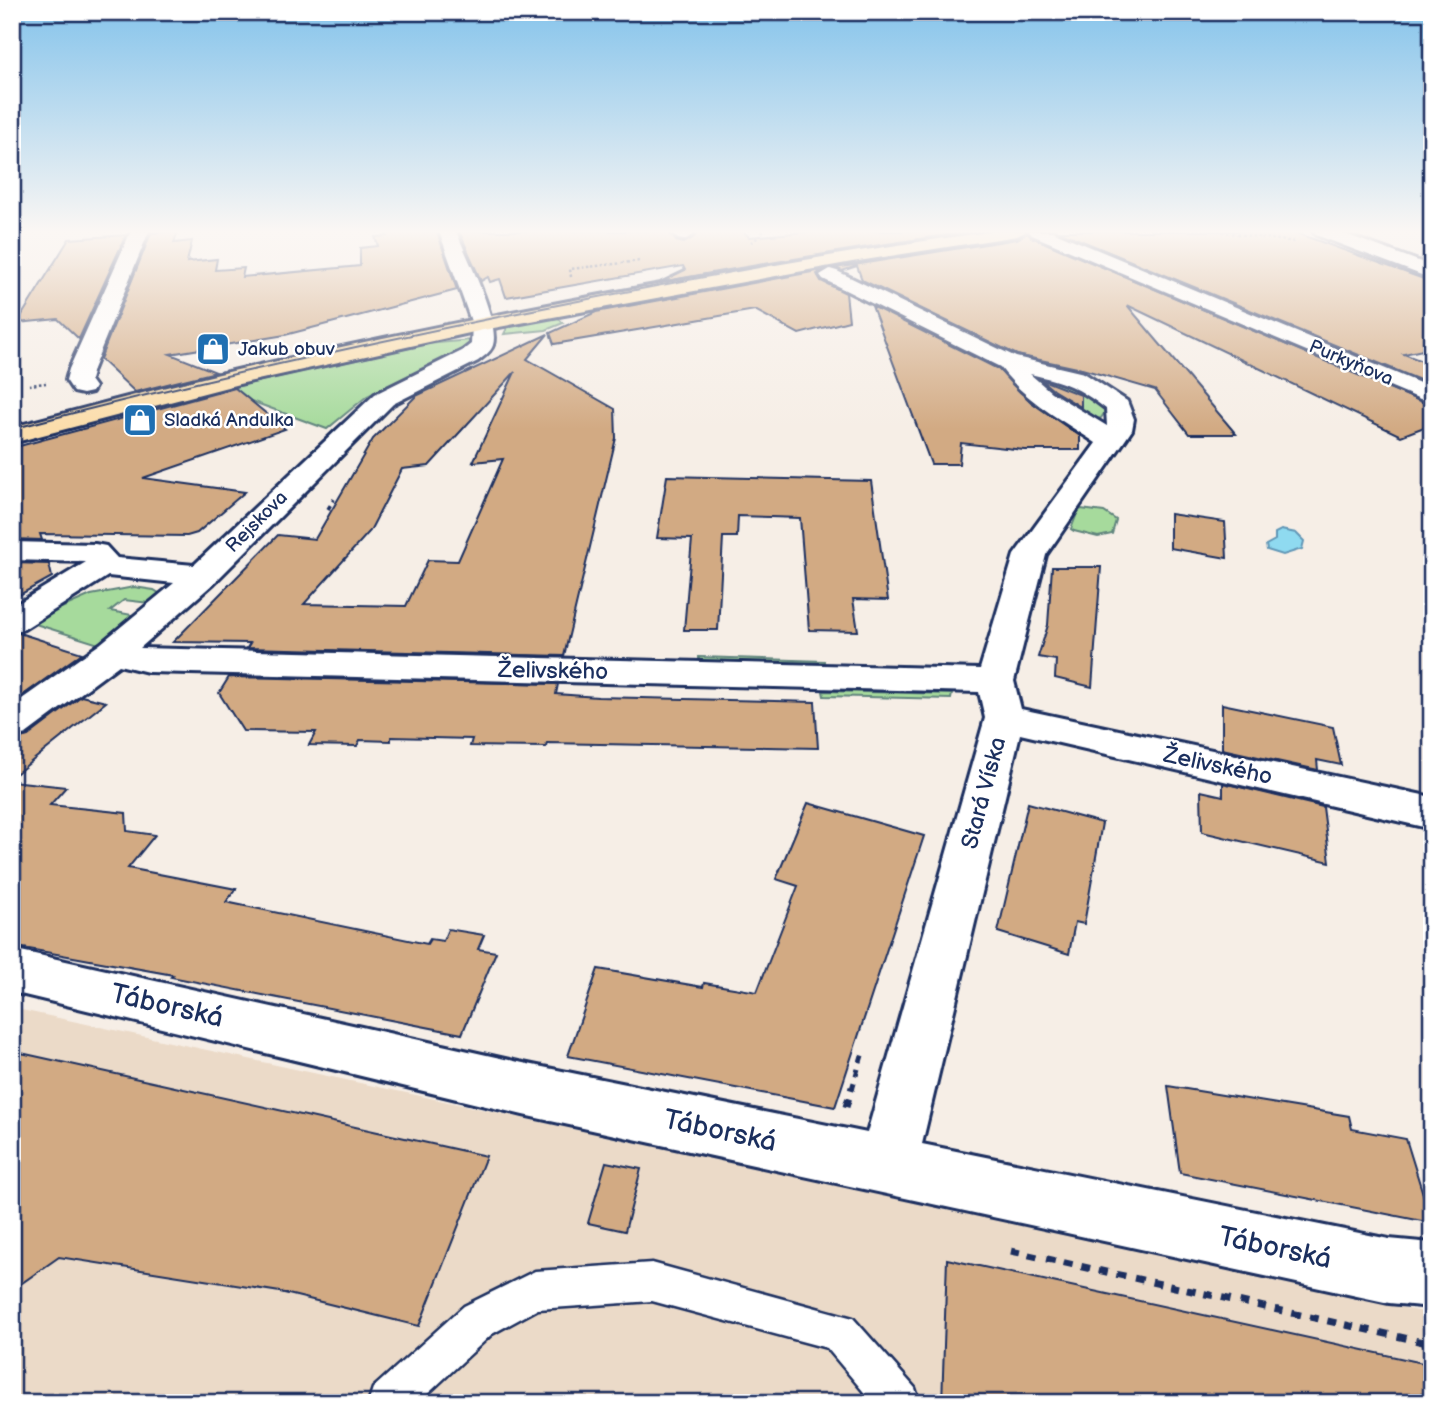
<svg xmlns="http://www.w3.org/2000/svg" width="1444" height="1415" font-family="'Balsamiq Sans',sans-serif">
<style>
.built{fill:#ebdac8}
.green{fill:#a6da9c;stroke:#60847d;stroke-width:2}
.water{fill:#8fdaf0;stroke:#6196b6;stroke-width:2}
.building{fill:#d2aa83;stroke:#1b2f5e;stroke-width:2;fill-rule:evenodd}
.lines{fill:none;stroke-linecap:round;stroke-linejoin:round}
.lane-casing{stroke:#1b2f5e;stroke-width:5}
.street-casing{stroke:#1b2f5e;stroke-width:6}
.primary-casing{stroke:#1b2f5e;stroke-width:6}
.path-far3{stroke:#1b2f5e;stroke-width:2.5;stroke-dasharray:2.5 2.5;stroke-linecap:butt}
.path-far2{stroke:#1b2f5e;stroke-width:3.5;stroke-dasharray:4.5 4.5;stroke-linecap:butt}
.path-far1{stroke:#1b2f5e;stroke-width:5;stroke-dasharray:7 7;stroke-linecap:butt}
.path{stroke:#1b2f5e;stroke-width:7;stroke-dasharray:9 9;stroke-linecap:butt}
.lane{fill:#fff;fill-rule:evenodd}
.street{fill:#fff;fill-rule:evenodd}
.primary{fill:#fbddab;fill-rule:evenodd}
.tram{stroke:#1b2f5e;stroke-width:2}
.labels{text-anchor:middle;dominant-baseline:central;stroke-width:5;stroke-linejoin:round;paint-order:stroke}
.far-poi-label{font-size:19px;fill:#1b2f5e;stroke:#fff;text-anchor:start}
.far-street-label{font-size:19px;fill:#1b2f5e;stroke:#fff}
.street-label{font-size:23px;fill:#1b2f5e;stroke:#fff}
.near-street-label{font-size:28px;fill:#1b2f5e;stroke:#fff}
</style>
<rect width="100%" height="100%" fill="#f6eee6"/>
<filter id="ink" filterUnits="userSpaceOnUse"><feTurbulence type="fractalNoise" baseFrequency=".0143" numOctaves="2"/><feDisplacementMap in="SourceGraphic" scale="14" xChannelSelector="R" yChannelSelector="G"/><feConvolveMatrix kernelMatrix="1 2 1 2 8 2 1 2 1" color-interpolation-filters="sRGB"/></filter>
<g filter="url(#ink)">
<path class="built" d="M12,1008l1420,306v89h-1420z"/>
<g class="green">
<path d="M554,313l9,10 -17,7 -42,4 5,-10z"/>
<path d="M470,340l-1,8 -102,48 -40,33 -76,-28 -17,-14 193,-43z"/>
<path d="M1047,378h18l39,29 1,5 -4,6 -7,2 -55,-35 2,-5z"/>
<path d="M1081,509l23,3 12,8 -4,14 -14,3 -24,-6 -3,-2 7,-18z"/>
<path d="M134,587l20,3 8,5 -4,9 -34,-4 -14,11 33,6 -35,30 -79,-25 62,-27z"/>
<path d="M699,657l125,4v4l-125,-2z"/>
<path d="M823,691l129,3 -1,5 -127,-3z"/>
</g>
<path class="water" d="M1281,530l15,3 8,8 -2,8 -19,6 -16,-5 -1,-5 9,-5v-7z"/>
<g class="building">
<path d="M178,231l-4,12 18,-2 -5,21 30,-3 -2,11 29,-2 -2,9 118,-11v-18l18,-2 -3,-9 12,-1 -1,-5h51l20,59 -172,45 -115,19 46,18 -81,20 -35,-33 51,-126z"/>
<path d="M459,231h209l8,10 8,2 10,-6 -2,-6h51l6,6 67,-6h154l-310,51 25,-12 -2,-4 -177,31 -6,-18 -10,3 -2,-5 -7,4z"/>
<path d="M1058,231h233l141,51v66l-28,6 28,11v20z"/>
<path d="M1027,233l4,4 401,169v18l-31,12 -274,-131 109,129h-47l-34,-44 -73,-21 -65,-14 -155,-75 -5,-14 -15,5 -7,-3 182,-29z"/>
<path d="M126,235l-47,104 -21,-20 -41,4 52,-84z"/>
<path d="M823,270l-6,4 4,7 25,12 3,28 -50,13 -44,-24 -201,34 -4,-11 46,-21z"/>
<path d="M872,306l126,63 33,33 49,34v14h-56l-63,-7 -2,21h-28z"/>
<path d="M548,334l-21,25 88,50 1,29 -52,218 -317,-8 3,-5 -77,-1 105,-107 37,4 58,-100 43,-43zM515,372l-42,90 30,-3 -45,102 -30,-1 -22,46 -102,-2 66,-73 32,-62 27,-3z"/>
<path d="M1040,379l41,16v12l-28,-17z"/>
<path d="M235,388l50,41 -142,49 102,14 -48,41 -10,3 -147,-2 2,6 -30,-1v-91z"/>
<path d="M667,476l204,5 17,119 -35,-1 5,32 -49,-1 -9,-112 -62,-2 -1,21h-14l-5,93h-34l8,-91 -35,-1z"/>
<path d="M1170,514l55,8 2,36 -57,-10z"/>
<path d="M12,563l37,1 3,13 -40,22z"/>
<path d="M1052,567h49l-9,120 -37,-9 1,-18 -18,-3 10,-32z"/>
<path d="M19,633l63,20 -70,50v-69z"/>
<path d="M229,677l329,7 -2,10 42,3 217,5 3,46 -271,-5 -1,4 -76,-1 2,-7 -81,-2v4l-31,-1 -3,6 -48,-1 7,-13 -73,-1 -24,-38z"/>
<path d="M81,696l25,6 -94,75v-37l16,-4z"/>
<path d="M1222,704l111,23 8,38 -24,-5 1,10 -96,-21z"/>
<path d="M12,781l54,6 -16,18 76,8 1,18 28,4 -27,33 108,21 -10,13 201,42 3,-5 13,2 5,-12 36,6 -6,14 18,3 -34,82 -291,-57 2,-2 -161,-29z"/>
<path d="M1223,783l100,24 7,55 -128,-30 -1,-41 22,5z"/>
<path d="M808,803l116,33 -89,271 -267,-51 30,-87 105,18 1,-4 53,9 41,-106 -22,-7z"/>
<path d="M1028,803l74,20 -18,101 -9,-2 -6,32 -71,-22z"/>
<path d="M12,1051l474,105 -67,170 -139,-34 -221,-35 -47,33z"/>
<path d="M1168,1086l181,30 3,13 54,10 26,84 -252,-50z"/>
<path d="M606,1162l35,7 -16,62 -37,-8z"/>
<path d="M947,1259l485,106v38h-490z"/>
</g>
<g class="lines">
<g class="lane-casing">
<path id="lane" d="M652,1263l201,55 62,70 5,15h-47l-46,-55 -175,-47 -114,8 -46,25 -74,69h-50l5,-15 91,-82 71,-35z"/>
</g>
<g class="street-casing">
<g id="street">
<path d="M131,231h18l-56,138 -3,11 5,7 -3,5 -9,2 -9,-2 -8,-12 3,-11z"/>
<path d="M439,231h17c10,24 44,91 37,114 -2,7 -10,12 -15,16l-85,43 -179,179 -74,65 840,21 34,-114 82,-112c-35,-24 -70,-41 -96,-76l-177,-88 -3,-4 10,-6 7,2 179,86 68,16 43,28 7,18 -2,11 -86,125 -32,126 7,28 411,88v32l-412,-95 -98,410 467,95 43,4v64l-43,-4 -866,-188 -511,-123v-43l511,114 344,70 118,-415 -6,-26 -831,-20 -29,-7 -93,69 -14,4v-32l88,-62 74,-61 -66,-7 -84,53 -12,3v-25l74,-45 -74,-2v-18l83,2 11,2 11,12 77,7 181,-171 87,-43 9,-7 1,-20zM1030,374c35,8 48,13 76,35l1,17 -56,-34z"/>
<path d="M671,231h18l4,4 -9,5 -6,-1z"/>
<path d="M1029,231h23l380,157v16l-400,-169z"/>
<path d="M1313,231h24l95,35v13l-116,-44z"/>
</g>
</g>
<g class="primary-casing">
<path id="primary" d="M985,231h41l-9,5 -165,26 -369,68 -244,54 -227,59v-16c75,-19 150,-40 225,-57 247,-56 497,-102 748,-139z"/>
</g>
<g class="path-far3">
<path d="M1217,231l78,11"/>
<path d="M751,242l11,-7 1,-4"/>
<path d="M571,277l-1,-8 70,-8"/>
<path d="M29,385l17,-2"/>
</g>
<path class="path-far2" d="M328,509l6,-10"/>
<path class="path-far1" d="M852,1089l11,-37"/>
<g class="path">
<path d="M846,1107l6,-20"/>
<path d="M1011,1251l421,93"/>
</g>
<use href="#lane" class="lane"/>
<use href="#street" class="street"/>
<use href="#primary" class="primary"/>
<path class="tram" d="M12,429c186,-49 373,-90 561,-127 139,-27 277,-53 417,-71"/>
</g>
</g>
<linearGradient id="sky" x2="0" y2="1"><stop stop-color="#84c3eb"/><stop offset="0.54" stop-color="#fbf7f4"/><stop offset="1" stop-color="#fbf7f4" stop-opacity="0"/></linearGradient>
<rect width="1444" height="429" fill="url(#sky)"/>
<defs>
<g id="shop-square" transform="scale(1.75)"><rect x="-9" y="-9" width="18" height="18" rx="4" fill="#1f6fb2" stroke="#fff"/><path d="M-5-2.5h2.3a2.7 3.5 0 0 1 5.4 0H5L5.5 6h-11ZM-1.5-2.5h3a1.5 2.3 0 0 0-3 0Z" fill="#fff"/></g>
</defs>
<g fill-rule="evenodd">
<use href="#shop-square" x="213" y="349"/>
<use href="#shop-square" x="140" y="420"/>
</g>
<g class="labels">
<g class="far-poi-label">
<text x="238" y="349">Jakub obuv</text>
<text x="164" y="420">Sladká Andulka</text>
</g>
<g class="far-street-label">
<text transform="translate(1351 363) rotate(23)">Purkyňova</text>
<text transform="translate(257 522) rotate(-45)">Rejskova</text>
</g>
<g class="street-label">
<text transform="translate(553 671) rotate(1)">Želivského</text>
<text transform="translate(1218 766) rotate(12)">Želivského</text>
<text transform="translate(984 793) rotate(-75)">Stará Víska</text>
</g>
<g class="near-street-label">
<text transform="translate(167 1006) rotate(13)">Táborská</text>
<text transform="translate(720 1131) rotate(12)">Táborská</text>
<text transform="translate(1275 1248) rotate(12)">Táborská</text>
</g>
</g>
<rect width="1444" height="1415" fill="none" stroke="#fff" stroke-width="42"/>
<rect x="21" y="21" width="1402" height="1373" fill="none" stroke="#1b2f5e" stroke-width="2.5" filter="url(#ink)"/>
</svg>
